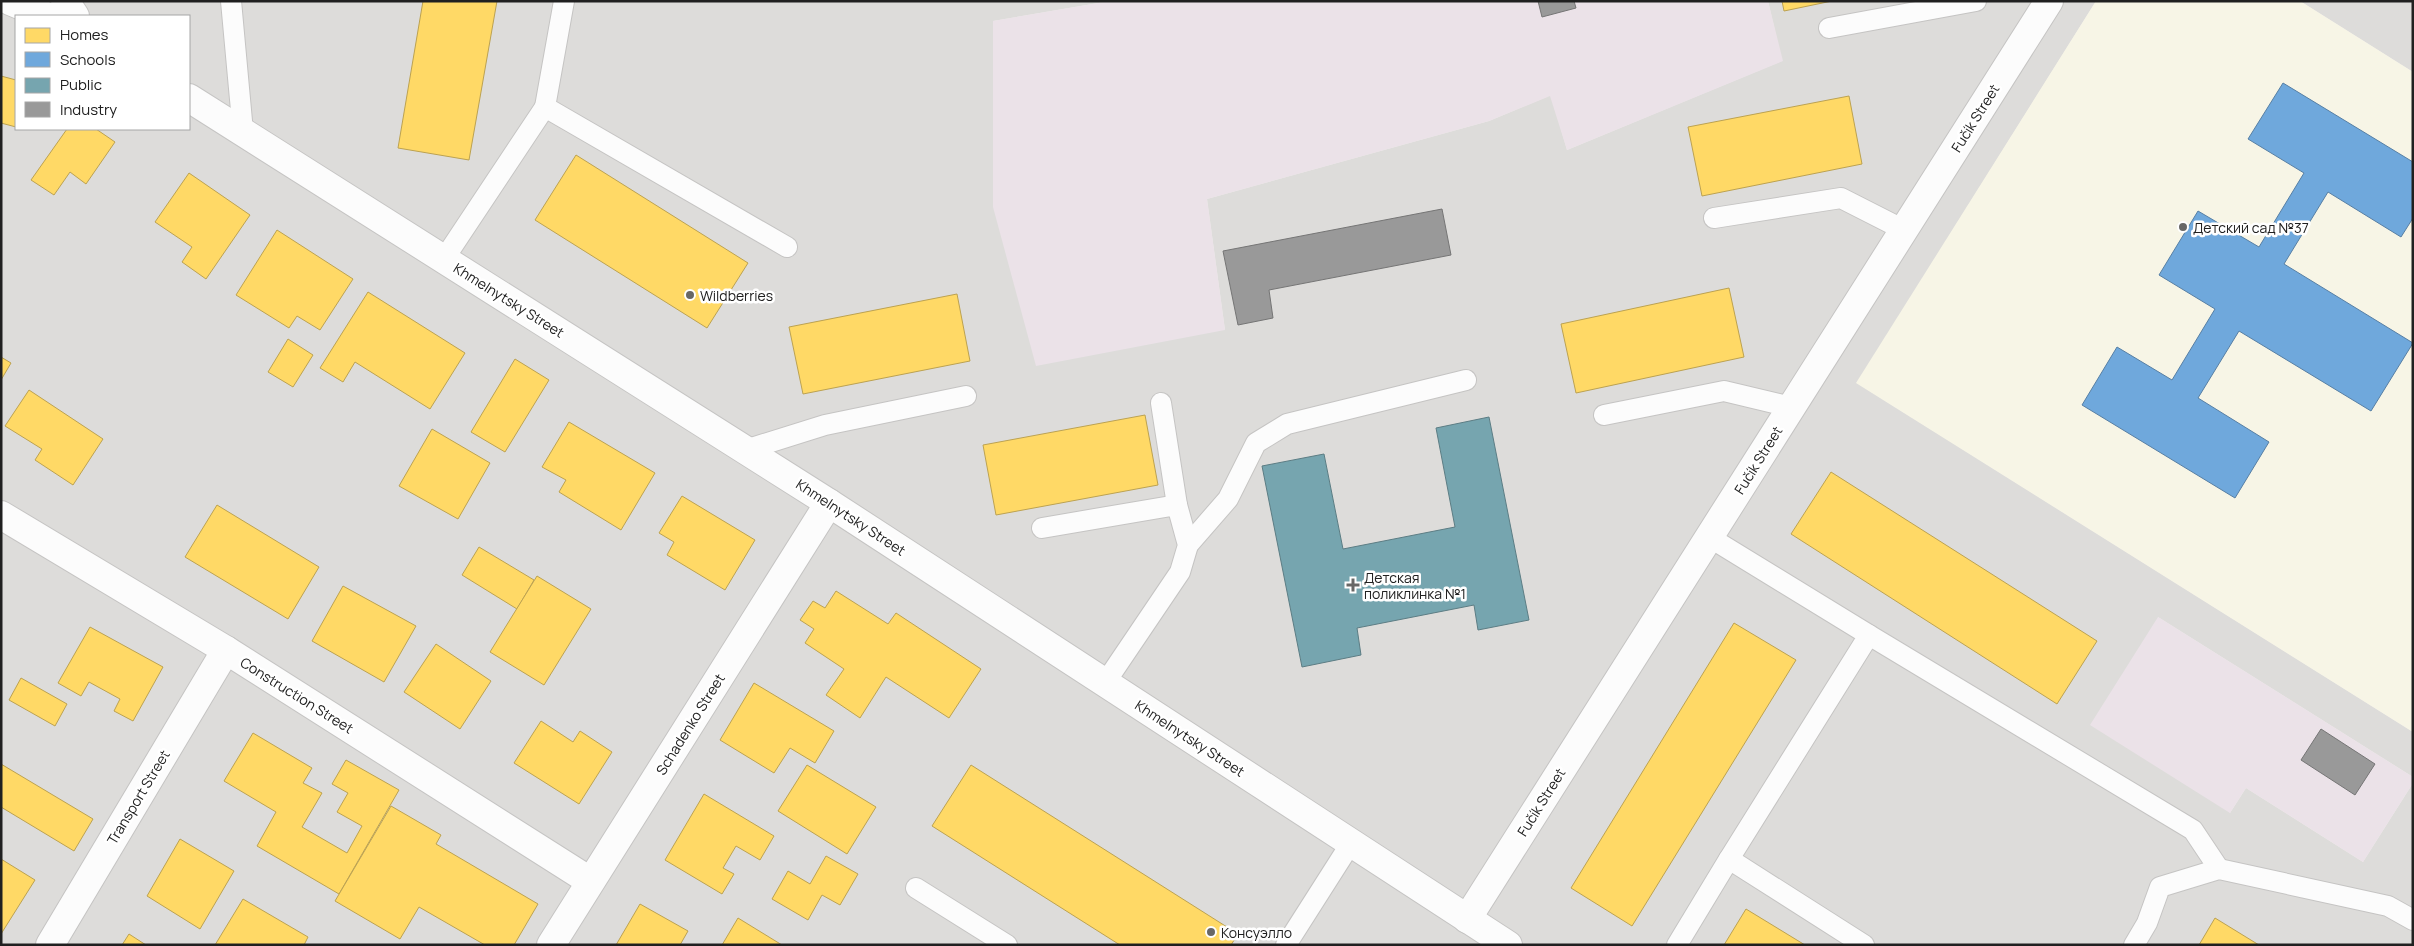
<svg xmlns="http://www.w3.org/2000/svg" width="2414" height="946" font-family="Manrope,sans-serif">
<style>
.residential{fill:#dddcda}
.industrial{fill:#ebe2e8}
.education{fill:#f7f5e6}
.homes{fill:#ffd966;stroke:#bca251}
.schools{fill:#6fa8dc;stroke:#577fa4}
.public{fill:#76a5af;stroke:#5c7d84}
.industry{fill:#999;stroke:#757575}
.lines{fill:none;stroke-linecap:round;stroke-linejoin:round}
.service-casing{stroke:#c5c4c3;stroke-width:22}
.minor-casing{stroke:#c5c4c3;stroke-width:30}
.tertiary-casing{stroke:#c5c4c3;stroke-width:30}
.service{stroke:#fcfcfc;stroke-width:20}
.minor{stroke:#fcfcfc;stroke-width:28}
.tertiary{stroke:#fcfcfc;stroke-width:28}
.poi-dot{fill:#686766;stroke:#fff;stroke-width:2}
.labels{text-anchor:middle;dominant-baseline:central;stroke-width:5;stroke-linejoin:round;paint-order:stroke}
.street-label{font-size:14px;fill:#202020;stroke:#fff}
.poi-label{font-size:14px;fill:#202020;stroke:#fff;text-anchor:start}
</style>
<rect width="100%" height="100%" fill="#eeece9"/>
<g class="residential">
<path d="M1,1l15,15v113h173v-113h-114l-10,-15h1045l-117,20 232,309 -18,-131 282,-78 62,-26 16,55 215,-89 -14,-60h328l-239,382 556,349v45l-255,-160 72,196 16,-25 117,74 50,-79v162h-2412z"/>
<path d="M2300,1h113v71z"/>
</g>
<g class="industrial">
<path d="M1110,1h658l15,60 -216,89 -17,-54 -61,25 -282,78 18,131 -189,36 -43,-159v-186z"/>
<path d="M2158,617l255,160v6l-50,79 -117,-74 -16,25 -140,-88z"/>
</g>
<path class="education" d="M2096,1h204l113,71v660l-557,-349z"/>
<g class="homes">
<path d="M423,1h74l-28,159 -71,-12z"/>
<path d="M1782,1h50l-48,10z"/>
<path d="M1,76l15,4v47l-15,-4z"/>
<path d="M1849,96l13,68 -160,32 -14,-69z"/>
<path d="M67,129h29l19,13 -29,42 -16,-12 -16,23 -23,-15z"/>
<path d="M576,155l172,108 -41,65 -172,-108z"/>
<path d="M189,173l61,42 -44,64 -24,-17 10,-15 -37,-25z"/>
<path d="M277,230l76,49 -33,51 -23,-14 -8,12 -53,-33z"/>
<path d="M1729,288l15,69 -168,36 -15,-69z"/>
<path d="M368,292l97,61 -35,56 -75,-47 -12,20 -23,-14z"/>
<path d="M957,294l13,67 -167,33 -14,-67z"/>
<path d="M288,339l25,16 -20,32 -25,-15z"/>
<path d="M1,357l10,6 -10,17z"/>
<path d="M515,359l34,21 -44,72 -34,-20z"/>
<path d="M29,390l74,49 -30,46 -38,-25 7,-11 -37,-23z"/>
<path d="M1145,415l13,70 -162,30 -13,-70z"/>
<path d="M569,422l86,51 -34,57 -62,-38 7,-12 -24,-13z"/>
<path d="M432,429l58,34 -32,56 -59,-33z"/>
<path d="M1831,472l266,169 -40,63 -266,-170z"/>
<path d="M682,496l73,44 -30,50 -58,-35 7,-13 -15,-9z"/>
<path d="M217,505l102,62 -31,52 -103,-62z"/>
<path d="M479,547l55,33 -17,29 -55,-34z"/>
<path d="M537,576l54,33 -47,76 -54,-33z"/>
<path d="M343,586l73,40 -32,56 -72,-41z"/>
<path d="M836,591l52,33 8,-11 85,56 -32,49 -63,-41 -26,41 -34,-23 18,-26 -39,-26 9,-14 -14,-9 13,-19 12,7z"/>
<path d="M1734,623l62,37 -164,266 -61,-38z"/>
<path d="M90,627l73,40 -30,54 -19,-10 6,-12 -31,-17 -8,14 -23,-13z"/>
<path d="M436,644l55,37 -31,48 -56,-37z"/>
<path d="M21,678l46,26 -12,22 -46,-26z"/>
<path d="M754,683l80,48 -19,32 -25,-15 -16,25 -54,-33z"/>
<path d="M541,721l32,21 7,-11 32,21 -33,52 -65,-41z"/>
<path d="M253,733l59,35 -9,15 19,10 -20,34 45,26 15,-27 -25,-14 11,-19 -16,-9 14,-24 53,30 -60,104 -82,-48 19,-34 -52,-31z"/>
<path d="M1,764l92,55 -19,32 -73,-44z"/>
<path d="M807,765l69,42 -29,47 -69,-43z"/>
<path d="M971,765l267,169 -7,11h-111l-188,-119z"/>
<path d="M704,794l70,42 -14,24 -24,-14 -13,22 11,6 -12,20 -57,-34z"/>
<path d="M391,806l50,29 -5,9 102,60 -24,41h-29l-66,-38 -19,32 -65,-38z"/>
<path d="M180,839l54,32 -34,58 -53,-33z"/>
<path d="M826,856l32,18 -18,31 -18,-10 -14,25 -36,-21 16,-28 22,13z"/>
<path d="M1,859l34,21 -34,54z"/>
<path d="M243,899l65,38 -4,8h-89z"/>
<path d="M640,904l48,27 -8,14h-64z"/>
<path d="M1746,909l59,36h-81z"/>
<path d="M738,918l44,27h-60z"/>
<path d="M2215,918l44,27h-60z"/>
<path d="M129,934l17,11h-24z"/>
</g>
<path class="schools" d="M2283,83l130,79v56l-12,19 -73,-45 -44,72 129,79 -42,68 -132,-80 -41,67 71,44 -34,56 -153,-93 35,-58 55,33 43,-71 -56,-34 39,-64 61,36 45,-74 -56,-34z"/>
<path class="public" d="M1489,417l40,203 -51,10 -4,-25 -117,23 4,27 -59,12 -40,-201 62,-12 19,95 112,-22 -19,-99z"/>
<g class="industry">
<path d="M1538,1h36l2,7 -34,9z"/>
<path d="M1442,209l9,46 -182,35 4,28 -35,7 -15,-74z"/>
<path d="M2321,729l54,35 -20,31 -54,-35z"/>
</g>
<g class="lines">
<g class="service-casing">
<g id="service">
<path d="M231,1l12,131"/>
<path d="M564,1l-19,106 242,140"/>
<path d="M1829,28l147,-27"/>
<path d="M1714,218l127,-20 63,32"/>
<path d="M444,259l101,-152"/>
<path d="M1161,403l16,102"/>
<path d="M1604,415l120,-24 67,16"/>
<path d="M745,450l80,-25 141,-29"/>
<path d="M1042,528l135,-23 11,40 -8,27 -75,111"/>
<path d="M1709,537l160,98 -140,224"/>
<path d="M1188,545l40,-46 28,-56 31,-19 179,-44"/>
<path d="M1869,635l324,195 26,39"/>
<path d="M916,888l91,57"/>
<path d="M1286,945l65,-102"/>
<path d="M1677,945l52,-86 135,86"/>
<path d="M2134,945l13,-22 13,-36 59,-18 169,37 25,14"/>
</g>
</g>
<g class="minor-casing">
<g id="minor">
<path d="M1,515l225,135 364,231"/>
<path d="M1467,919l582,-918"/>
<path d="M50,945l176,-295"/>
<path d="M551,945l278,-442"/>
</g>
</g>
<g class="tertiary-casing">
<g id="tertiary">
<path d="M10,1l36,15"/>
<path d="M65,1l10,15"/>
<path d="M189,98l640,405 679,442"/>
</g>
</g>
<use href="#service" class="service"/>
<use href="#minor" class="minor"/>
<use href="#tertiary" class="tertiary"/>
</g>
<g class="poi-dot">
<circle cx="2183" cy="227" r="5"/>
<circle cx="690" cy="295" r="5"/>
<path d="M1350.5 577.5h5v5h5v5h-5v5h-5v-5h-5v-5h5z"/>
<circle cx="1211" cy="932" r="5"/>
</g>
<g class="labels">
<g class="street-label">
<text transform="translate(1975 118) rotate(-58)">Fučík Street</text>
<text transform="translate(509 300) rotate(32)">Khmelnytsky Street</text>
<text transform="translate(1758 460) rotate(-58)">Fučík Street</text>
<text transform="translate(851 517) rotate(33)">Khmelnytsky Street</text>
<text transform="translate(297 695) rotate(32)">Construction Street</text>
<text transform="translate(690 724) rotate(-58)">Schadenko Street</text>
<text transform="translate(1190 738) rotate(33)">Khmelnytsky Street</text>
<text transform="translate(138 797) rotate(-59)">Transport Street</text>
<text transform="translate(1541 802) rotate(-58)">Fučík Street</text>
</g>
<g class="poi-label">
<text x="2193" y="227">Детский сад №37</text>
<text x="700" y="295">Wildberries</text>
<text x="1364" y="577">Детская<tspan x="1364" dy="16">поликлинка №1</tspan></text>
<text x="1221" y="932">Консуэлло</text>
</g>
</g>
<rect width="2414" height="946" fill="none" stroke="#202020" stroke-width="5"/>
<rect x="15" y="15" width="175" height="115" fill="#ffffff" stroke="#a6a6a6"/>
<rect x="25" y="28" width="25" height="15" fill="#ffd966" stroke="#a6a6a6"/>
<text x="60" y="40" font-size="15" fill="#202020">Homes</text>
<rect x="25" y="52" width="25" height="15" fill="#6fa8dc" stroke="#a6a6a6"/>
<text x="60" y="65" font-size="15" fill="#202020">Schools</text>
<rect x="25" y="78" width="25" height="15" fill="#76a5af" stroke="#a6a6a6"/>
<text x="60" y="90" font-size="15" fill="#202020">Public</text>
<rect x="25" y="102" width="25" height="15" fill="#999999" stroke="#a6a6a6"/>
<text x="60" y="115" font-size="15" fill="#202020">Industry</text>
</svg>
